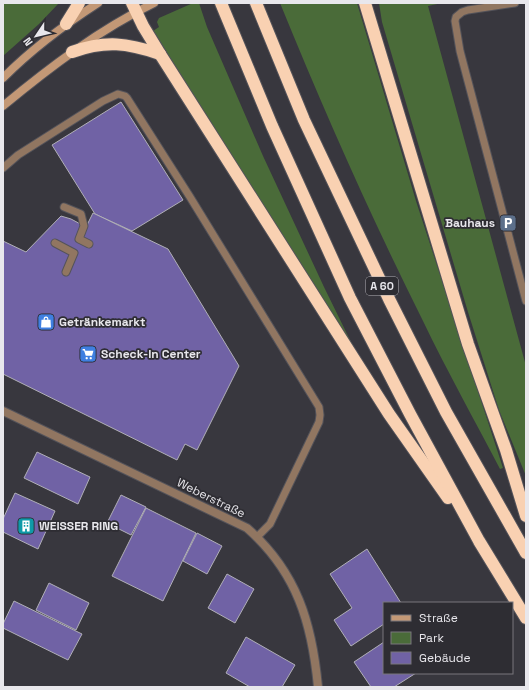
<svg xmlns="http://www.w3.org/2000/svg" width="529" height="690" font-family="'Space Grotesk',sans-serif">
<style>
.green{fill:#4a6b39}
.building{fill:#7062a5;stroke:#b0afb7}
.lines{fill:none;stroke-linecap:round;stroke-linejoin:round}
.lane-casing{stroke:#54535a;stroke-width:9}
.street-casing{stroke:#54535a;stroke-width:10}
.secondary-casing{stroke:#54535a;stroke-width:10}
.highway-casing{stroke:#54535a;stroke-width:14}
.lane{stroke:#917661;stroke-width:7}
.street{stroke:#917661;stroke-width:8}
.secondary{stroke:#c39876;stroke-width:8}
.highway{stroke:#f9d1b2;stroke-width:12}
.labels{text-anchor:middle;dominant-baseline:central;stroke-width:3.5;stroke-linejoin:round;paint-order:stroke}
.shield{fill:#2e2d33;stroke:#b0afb4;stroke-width:1}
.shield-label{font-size:11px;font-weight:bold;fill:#e8e7ec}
.poi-label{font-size:12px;font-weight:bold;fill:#e8e7ec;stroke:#2e2d33;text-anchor:start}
.street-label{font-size:12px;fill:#e8e7ec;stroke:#2e2d33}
</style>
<rect width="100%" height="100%" fill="#38373e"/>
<g class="green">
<path d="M3,3h56l-20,21 -36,32z"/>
<path d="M193,3h6l8,24 56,129 61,131 25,51 14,26 -210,-333 6,-4 -2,-5 2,-4z"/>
<path d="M280,3h77l59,198 87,267 -3,1c-26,-50 -53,-98 -77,-148 -52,-104 -99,-210 -143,-318z"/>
<path d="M379,3h63l-14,3 98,360v110l-27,-66 -31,-98 -86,-290z"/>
</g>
<g class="building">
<path d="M121,102l62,98 -51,31 -37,-17 -43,-69z"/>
<path d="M93,213l75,36 71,117 -42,84 -12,-6 -8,16 -174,-86v-133l23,11 35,-36 10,3 15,8z"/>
<path d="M37,452l53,25 -12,27 -54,-26z"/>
<path d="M15,493l40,18 -17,38 -35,-17v-13z"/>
<path d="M121,495l25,12 -15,28 -24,-12z"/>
<path d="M146,508l50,25 -33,68 -51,-25z"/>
<path d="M197,533l25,13 -15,28 -24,-13z"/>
<path d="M367,549l34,54h-17v21l-33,22 -17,-26 18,-12 -22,-34z"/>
<path d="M227,574l27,15 -19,34 -27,-15z"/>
<path d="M49,583l40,20 -13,27 -40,-20z"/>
<path d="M14,601l68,33 -14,26 -65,-32v-4z"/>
<path d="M246,637l49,28 -13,22h-32l-24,-14z"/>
<path d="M384,642v31h32l-22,14h-23l-17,-25z"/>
</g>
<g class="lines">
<g class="lane-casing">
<g id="lane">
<path d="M515,3l-47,7 -6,2 -6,5 -1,4 5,30 66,250"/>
<path d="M3,168l15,-13 85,-54 15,-7 7,2 2,2 63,99 129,210 1,8 -1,7 -49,102 -13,13"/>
<path d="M64,207l17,7 3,12 -5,13 10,5"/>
<path d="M55,243l19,10 -8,19"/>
</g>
</g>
<g class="street-casing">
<path id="street" d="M3,411l244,117c50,44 65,95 71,159"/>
</g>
<g class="secondary-casing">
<g id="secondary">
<path d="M3,78c29,-29 61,-53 95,-75"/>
<path d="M3,106c47,-39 96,-76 151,-103"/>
</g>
</g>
<g class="highway-casing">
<g id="highway">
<path d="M132,3l11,23 17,28 229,360 59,84"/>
<path d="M221,3l51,123 78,172 60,116 69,127 47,77"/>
<path d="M256,3l48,117 85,179 57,113 80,141"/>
<path d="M365,3l103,341 38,106 20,66"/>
<path d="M66,24l13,-21"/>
<path d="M72,52c34,-12 55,-9 88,2"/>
</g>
</g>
<use href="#lane" class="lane"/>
<use href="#street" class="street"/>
<use href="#secondary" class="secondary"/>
<use href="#highway" class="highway"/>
</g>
<defs>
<g id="parking-square" transform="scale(0.9)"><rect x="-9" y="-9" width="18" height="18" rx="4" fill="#5c6f8a" stroke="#2e2d33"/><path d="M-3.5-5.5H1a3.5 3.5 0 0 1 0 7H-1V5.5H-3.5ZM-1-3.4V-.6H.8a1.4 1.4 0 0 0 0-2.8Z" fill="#fff"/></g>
<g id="shop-square" transform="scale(0.9)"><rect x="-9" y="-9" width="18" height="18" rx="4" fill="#3f7fe0" stroke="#2e2d33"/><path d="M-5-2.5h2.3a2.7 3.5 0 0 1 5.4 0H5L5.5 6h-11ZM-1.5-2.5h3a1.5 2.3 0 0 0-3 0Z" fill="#fff"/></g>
<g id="supermarket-square" transform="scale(0.9)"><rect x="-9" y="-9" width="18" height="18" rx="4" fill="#3f7fe0" stroke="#2e2d33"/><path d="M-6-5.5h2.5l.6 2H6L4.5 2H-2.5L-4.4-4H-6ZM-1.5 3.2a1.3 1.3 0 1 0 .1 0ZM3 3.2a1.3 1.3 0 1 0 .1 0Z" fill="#fff"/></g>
<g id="building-square" transform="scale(0.9)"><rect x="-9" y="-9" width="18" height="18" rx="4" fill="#0f9aa8" stroke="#2e2d33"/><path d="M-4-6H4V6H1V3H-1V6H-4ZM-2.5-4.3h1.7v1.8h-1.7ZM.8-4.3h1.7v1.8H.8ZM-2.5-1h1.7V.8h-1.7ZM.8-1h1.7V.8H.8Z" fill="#fff"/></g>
</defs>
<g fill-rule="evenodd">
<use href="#parking-square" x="508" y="223"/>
<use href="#shop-square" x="46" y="322"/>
<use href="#supermarket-square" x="88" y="354"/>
<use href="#building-square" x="26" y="526"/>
</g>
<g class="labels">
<rect class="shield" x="366" y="277" width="32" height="18" rx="3"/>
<g class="shield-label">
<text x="382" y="286">A 60</text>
</g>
<g class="poi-label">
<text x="495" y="223" text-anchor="end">Bauhaus</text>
<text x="59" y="322">Getränkemarkt</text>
<text x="101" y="354">Scheck-In Center</text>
<text x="39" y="526">WEISSER RING</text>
</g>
<g class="street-label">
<text transform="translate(211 498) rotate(26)">Weberstraße</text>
</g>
</g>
<rect width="529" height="690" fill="none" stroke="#e8e7ec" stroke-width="8"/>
<rect x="383" y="602" width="130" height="72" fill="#2e2d33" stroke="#78777d"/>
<rect x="391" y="615" width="20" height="6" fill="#c39876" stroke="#78777d"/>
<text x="419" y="622" font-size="12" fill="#e8e7ec">Straße</text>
<rect x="391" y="632" width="20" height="12" fill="#4a6b39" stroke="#78777d"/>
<text x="419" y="642" font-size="12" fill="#e8e7ec">Park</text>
<rect x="391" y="652" width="20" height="12" fill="#7062a5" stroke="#78777d"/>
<text x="419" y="662" font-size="12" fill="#e8e7ec">Gebäude</text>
<g transform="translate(36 36) rotate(235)" stroke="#2e2d33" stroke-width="3" paint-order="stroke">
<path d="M0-3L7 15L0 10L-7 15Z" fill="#e8e7ec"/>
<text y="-6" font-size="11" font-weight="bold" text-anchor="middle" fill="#e8e7ec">N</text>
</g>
</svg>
